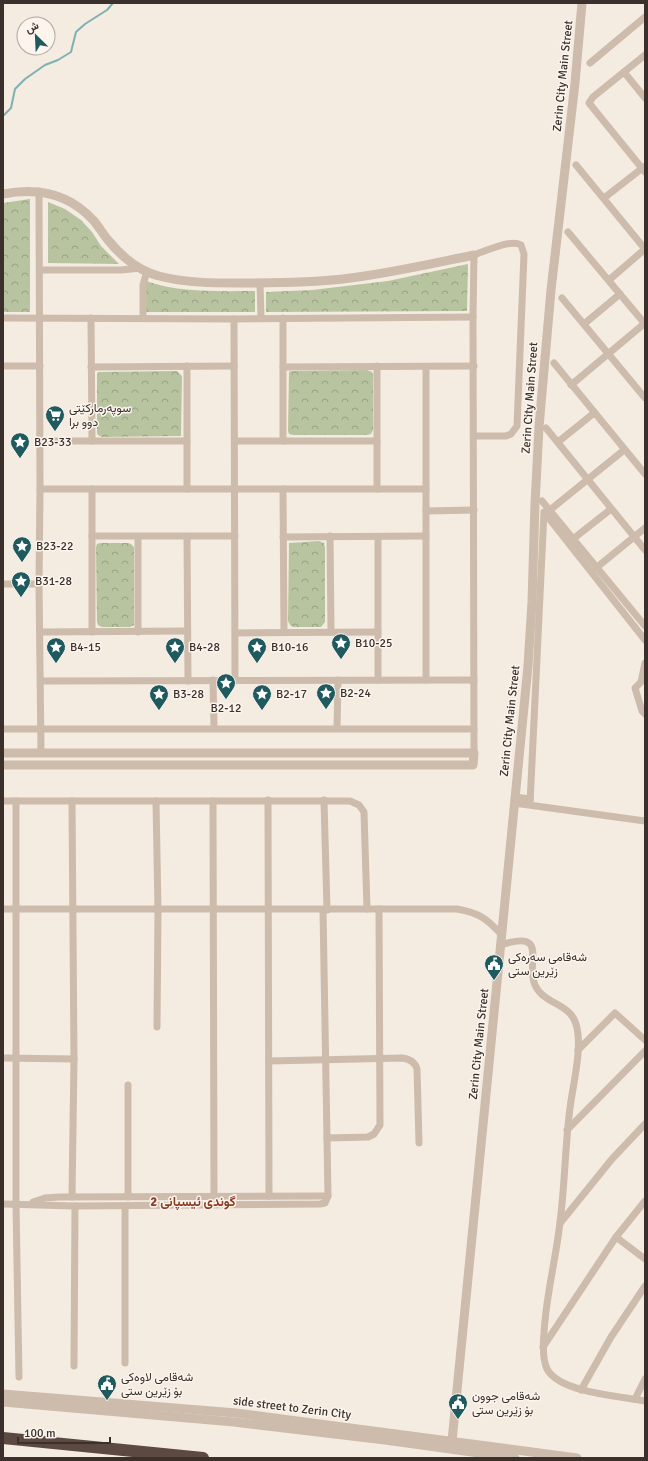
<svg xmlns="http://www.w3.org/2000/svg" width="648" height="1461" font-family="Signika,Vazirmatn,sans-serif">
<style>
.forest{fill:url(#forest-crowns)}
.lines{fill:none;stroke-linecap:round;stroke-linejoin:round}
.stream{stroke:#7fb0b2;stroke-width:2}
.minor{stroke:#cdbbac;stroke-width:7}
.tertiary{stroke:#cdbbac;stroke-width:9}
.motorway{stroke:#5c4a42;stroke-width:12}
.labels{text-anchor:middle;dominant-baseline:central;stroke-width:3;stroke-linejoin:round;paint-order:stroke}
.street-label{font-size:12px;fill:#3b302b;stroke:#fbf5ee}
.poi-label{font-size:12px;fill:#3b302b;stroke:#fbf5ee;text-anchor:start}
.neighbourhood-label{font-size:13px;font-weight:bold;fill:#8c3b22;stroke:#fbf5ee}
</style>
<defs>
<pattern id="forest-crowns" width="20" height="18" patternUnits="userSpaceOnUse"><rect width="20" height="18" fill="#b8c4a0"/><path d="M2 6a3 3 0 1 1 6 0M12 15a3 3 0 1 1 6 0" fill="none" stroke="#97a083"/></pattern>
</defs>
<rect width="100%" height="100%" fill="#f4ebe1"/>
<g class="forest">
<path d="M30,199v113h-27v-109z"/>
<path d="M48,202l17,7 16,11 11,12 9,14 18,18 -71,-1z"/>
<path d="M468,264l-1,47 -201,1v-20l46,-2 76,-9z"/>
<path d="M146,281c34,12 73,10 109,10v21h-109z"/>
<path d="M367,370l5,2 1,3v55l-2,4 -4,1h-74l-4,-1 -1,-3 1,-59 2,-1z"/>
<path d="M177,371l5,5 -1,60 -79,1 -4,-2 -1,-2v-58l1,-3z"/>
<path d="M319,541l5,2 1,5v74l-4,5h-28l-3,-2 -2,-4 1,-78z"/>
<path d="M100,543h28l3,1 3,3v78l-4,2h-28l-4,-2 -1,-3 -1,-75 1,-3z"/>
</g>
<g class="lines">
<path class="stream" d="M3,116l8,-8 4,-19 10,-10 20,-14 13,-5 13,-8 5,-20 9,-8 22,-14 6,-7"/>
<g class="minor">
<path d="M645,55l-52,42 -4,6 56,69"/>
<path d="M590,63l55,-46"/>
<path d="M624,72l21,26"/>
<path d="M576,165l69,84"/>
<path d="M39,191l1,298 -1,95 2,168"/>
<path d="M604,198l41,-32"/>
<path d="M568,232l77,92"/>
<path d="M40,270h81l20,-2"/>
<path d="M609,280l36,-31"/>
<path d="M260,283l1,35"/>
<path d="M562,298l83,100"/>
<path d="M3,318l231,1 239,-2"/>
<path d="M91,318l1,123"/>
<path d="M143,318v-33l4,-14"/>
<path d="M283,318v123"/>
<path d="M234,319l1,361"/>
<path d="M584,324l36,-30"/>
<path d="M554,363l91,111"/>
<path d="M3,366h37"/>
<path d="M377,366v123"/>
<path d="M91,367l143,-1"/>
<path d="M283,367l191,-1"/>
<path d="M426,367v313"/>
<path d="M571,385l74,-62"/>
<path d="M546,428l99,122"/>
<path d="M474,436h32l5,-2 6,-8 7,-172 -3,-9c-11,-6 -36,6 -47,10l-1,62 1,436"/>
<path d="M40,441h147"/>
<path d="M235,441h142"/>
<path d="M558,442l36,-29"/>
<path d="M40,489h386"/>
<path d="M92,489v143"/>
<path d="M187,489v-123"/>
<path d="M283,489l1,143"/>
<path d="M542,501l103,125"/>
<path d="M550,510l74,-60"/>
<path d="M426,511l48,-1"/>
<path d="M92,536h143"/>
<path d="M330,536l1,96"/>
<path d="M187,537l1,144"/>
<path d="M283,537l143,-1"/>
<path d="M378,537v143"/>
<path d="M573,539l38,-30"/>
<path d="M596,568l49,-40"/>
<path d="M3,584h36"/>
<path d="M40,632l147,-1"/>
<path d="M138,632v-95"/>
<path d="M236,633l142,-1"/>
<path d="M645,663l-4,19 -6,6 7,23 3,3"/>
<path d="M213,680l1,48"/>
<path d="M41,681l433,-1"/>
<path d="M337,728l1,-48"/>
<path d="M3,729h471"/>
<path d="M515,797l15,2"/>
<path d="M268,800l1,396"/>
<path d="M324,800l3,110"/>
<path d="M3,801h347l9,4 5,7 3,97"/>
<path d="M16,801v403l3,173"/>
<path d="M156,801l2,109 -1,117"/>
<path d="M213,801l1,395"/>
<path d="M514,803l131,18"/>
<path d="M530,804l14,-292 101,128"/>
<path d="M3,909h454c23,4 30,10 45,26"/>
<path d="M501,945c49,-16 24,18 34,40 8,19 35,18 41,39 7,23 -3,60 -6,84 -5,38 -5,76 -10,114 -4,37 -14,73 -16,111 -1,11 -2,25 3,36 13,24 73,27 98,32"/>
<path d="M578,1050l37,-37 30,27"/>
<path d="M3,1058l71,1"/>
<path d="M269,1061l133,-3c8,1 13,4 15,11l2,74"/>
<path d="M567,1130l78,-79"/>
<path d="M327,1138l41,-1 6,-3 6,-9 -1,-216"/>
<path d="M72,1197l2,-138 -2,-258"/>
<path d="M128,1197v-112"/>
<path d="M33,1202l12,-4 14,-1 269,-1"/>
<path d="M3,1204l72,2 245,-2 5,-1 3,-7 -5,-286"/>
<path d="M561,1222l51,-63 33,-35"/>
<path d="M616,1237l29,22"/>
<path d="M543,1347l73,-110 29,-36"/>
<path d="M125,1363v-157"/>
<path d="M74,1366l1,-160"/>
<path d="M581,1390l30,-53 34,-51"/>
<path d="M635,1399l10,-20"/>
</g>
<g class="tertiary">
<path d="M3,194c35,-7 66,-1 91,27 5,6 9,13 14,19 13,16 31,31 51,36 26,7 55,7 81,7 34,0 69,0 103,-4 44,-5 87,-15 131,-24"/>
<path d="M3,753h471l-1,12h-470"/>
<path d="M3,1394l233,19 341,45"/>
<path d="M3,1402l231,20 151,18 130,18"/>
<path d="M452,1441l76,-775 4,-64 3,-98 4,-77 12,-137 24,-207 7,-80"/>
</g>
<path class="motorway" d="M3,1438l200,20"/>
</g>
<defs>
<g id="supermarket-pin" transform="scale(1)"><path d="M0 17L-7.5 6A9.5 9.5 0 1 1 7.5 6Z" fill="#1f5a5e" stroke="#fbf5ee"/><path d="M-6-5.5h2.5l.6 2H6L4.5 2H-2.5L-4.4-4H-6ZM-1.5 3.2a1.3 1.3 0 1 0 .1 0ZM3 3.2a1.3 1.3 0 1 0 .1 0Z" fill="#fff"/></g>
<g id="sight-pin" transform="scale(1)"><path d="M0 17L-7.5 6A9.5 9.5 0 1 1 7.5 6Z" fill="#1f5a5e" stroke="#fbf5ee"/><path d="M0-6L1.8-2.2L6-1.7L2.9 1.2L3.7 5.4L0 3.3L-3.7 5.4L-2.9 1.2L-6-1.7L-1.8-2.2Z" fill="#fff"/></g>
<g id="civic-pin" transform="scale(1)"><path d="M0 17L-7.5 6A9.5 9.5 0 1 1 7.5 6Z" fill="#1f5a5e" stroke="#fbf5ee"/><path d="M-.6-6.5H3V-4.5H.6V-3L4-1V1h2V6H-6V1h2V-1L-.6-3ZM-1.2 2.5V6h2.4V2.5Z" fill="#fff"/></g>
</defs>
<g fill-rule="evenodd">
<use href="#supermarket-pin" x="55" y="415"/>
<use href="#sight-pin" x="20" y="442"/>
<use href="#sight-pin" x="22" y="546"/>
<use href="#sight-pin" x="21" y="581"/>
<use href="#sight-pin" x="341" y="643"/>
<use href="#sight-pin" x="56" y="647"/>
<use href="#sight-pin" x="175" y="647"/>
<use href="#sight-pin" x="257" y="647"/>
<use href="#sight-pin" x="226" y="683"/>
<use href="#sight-pin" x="326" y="693"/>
<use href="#sight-pin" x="159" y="694"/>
<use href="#sight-pin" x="262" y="694"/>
<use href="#civic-pin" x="494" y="964"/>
<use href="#civic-pin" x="107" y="1384"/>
<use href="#civic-pin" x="458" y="1403"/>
</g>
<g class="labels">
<g class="street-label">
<text transform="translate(563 76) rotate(-84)">Zerin City Main Street</text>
<text transform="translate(530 398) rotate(-86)">Zerin City Main Street</text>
<text transform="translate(510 721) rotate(-84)">Zerin City Main Street</text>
<text transform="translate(479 1044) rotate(-84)">Zerin City Main Street</text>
<text transform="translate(292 1408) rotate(7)">side street to Zerin City</text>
</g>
<g class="poi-label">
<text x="69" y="408">سوپەرمارکێتی<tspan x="69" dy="14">دوو برا</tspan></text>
<text x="34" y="442">B23-33</text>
<text x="36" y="546">B23-22</text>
<text x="35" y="581">B31-28</text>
<text x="355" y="643">B10-25</text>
<text x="70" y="647">B4-15</text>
<text x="189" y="647">B4-28</text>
<text x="271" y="647">B10-16</text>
<text x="340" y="693">B2-24</text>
<text x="173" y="694">B3-28</text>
<text x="276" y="694">B2-17</text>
<text x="226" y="708" text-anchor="middle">B2-12</text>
<text x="508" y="957">شەقامی سەرەکی<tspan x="508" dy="14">زێرین ستی</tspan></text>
<text x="121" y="1377">شەقامی لاوەکی<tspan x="121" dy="14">بۆ زێرین ستی</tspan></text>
<text x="472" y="1396">شەقامی جوون<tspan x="472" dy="14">بۆ زێرین ستی</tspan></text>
</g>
<g class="neighbourhood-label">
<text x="193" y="1202">گوندی ئیسپانی 2</text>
</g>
</g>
<rect width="648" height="1461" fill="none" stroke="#3b302b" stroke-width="8"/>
<g transform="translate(36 36) rotate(336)"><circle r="19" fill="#fbf5ee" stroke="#aea6a0"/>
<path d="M0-3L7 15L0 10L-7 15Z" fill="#1f5a5e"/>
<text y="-6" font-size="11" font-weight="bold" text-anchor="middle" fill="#3b302b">ش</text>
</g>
<path d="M18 1437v6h92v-6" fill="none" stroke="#3b302b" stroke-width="2"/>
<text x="24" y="1437" font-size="12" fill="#3b302b" stroke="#fbf5ee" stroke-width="3" paint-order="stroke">100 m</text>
</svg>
